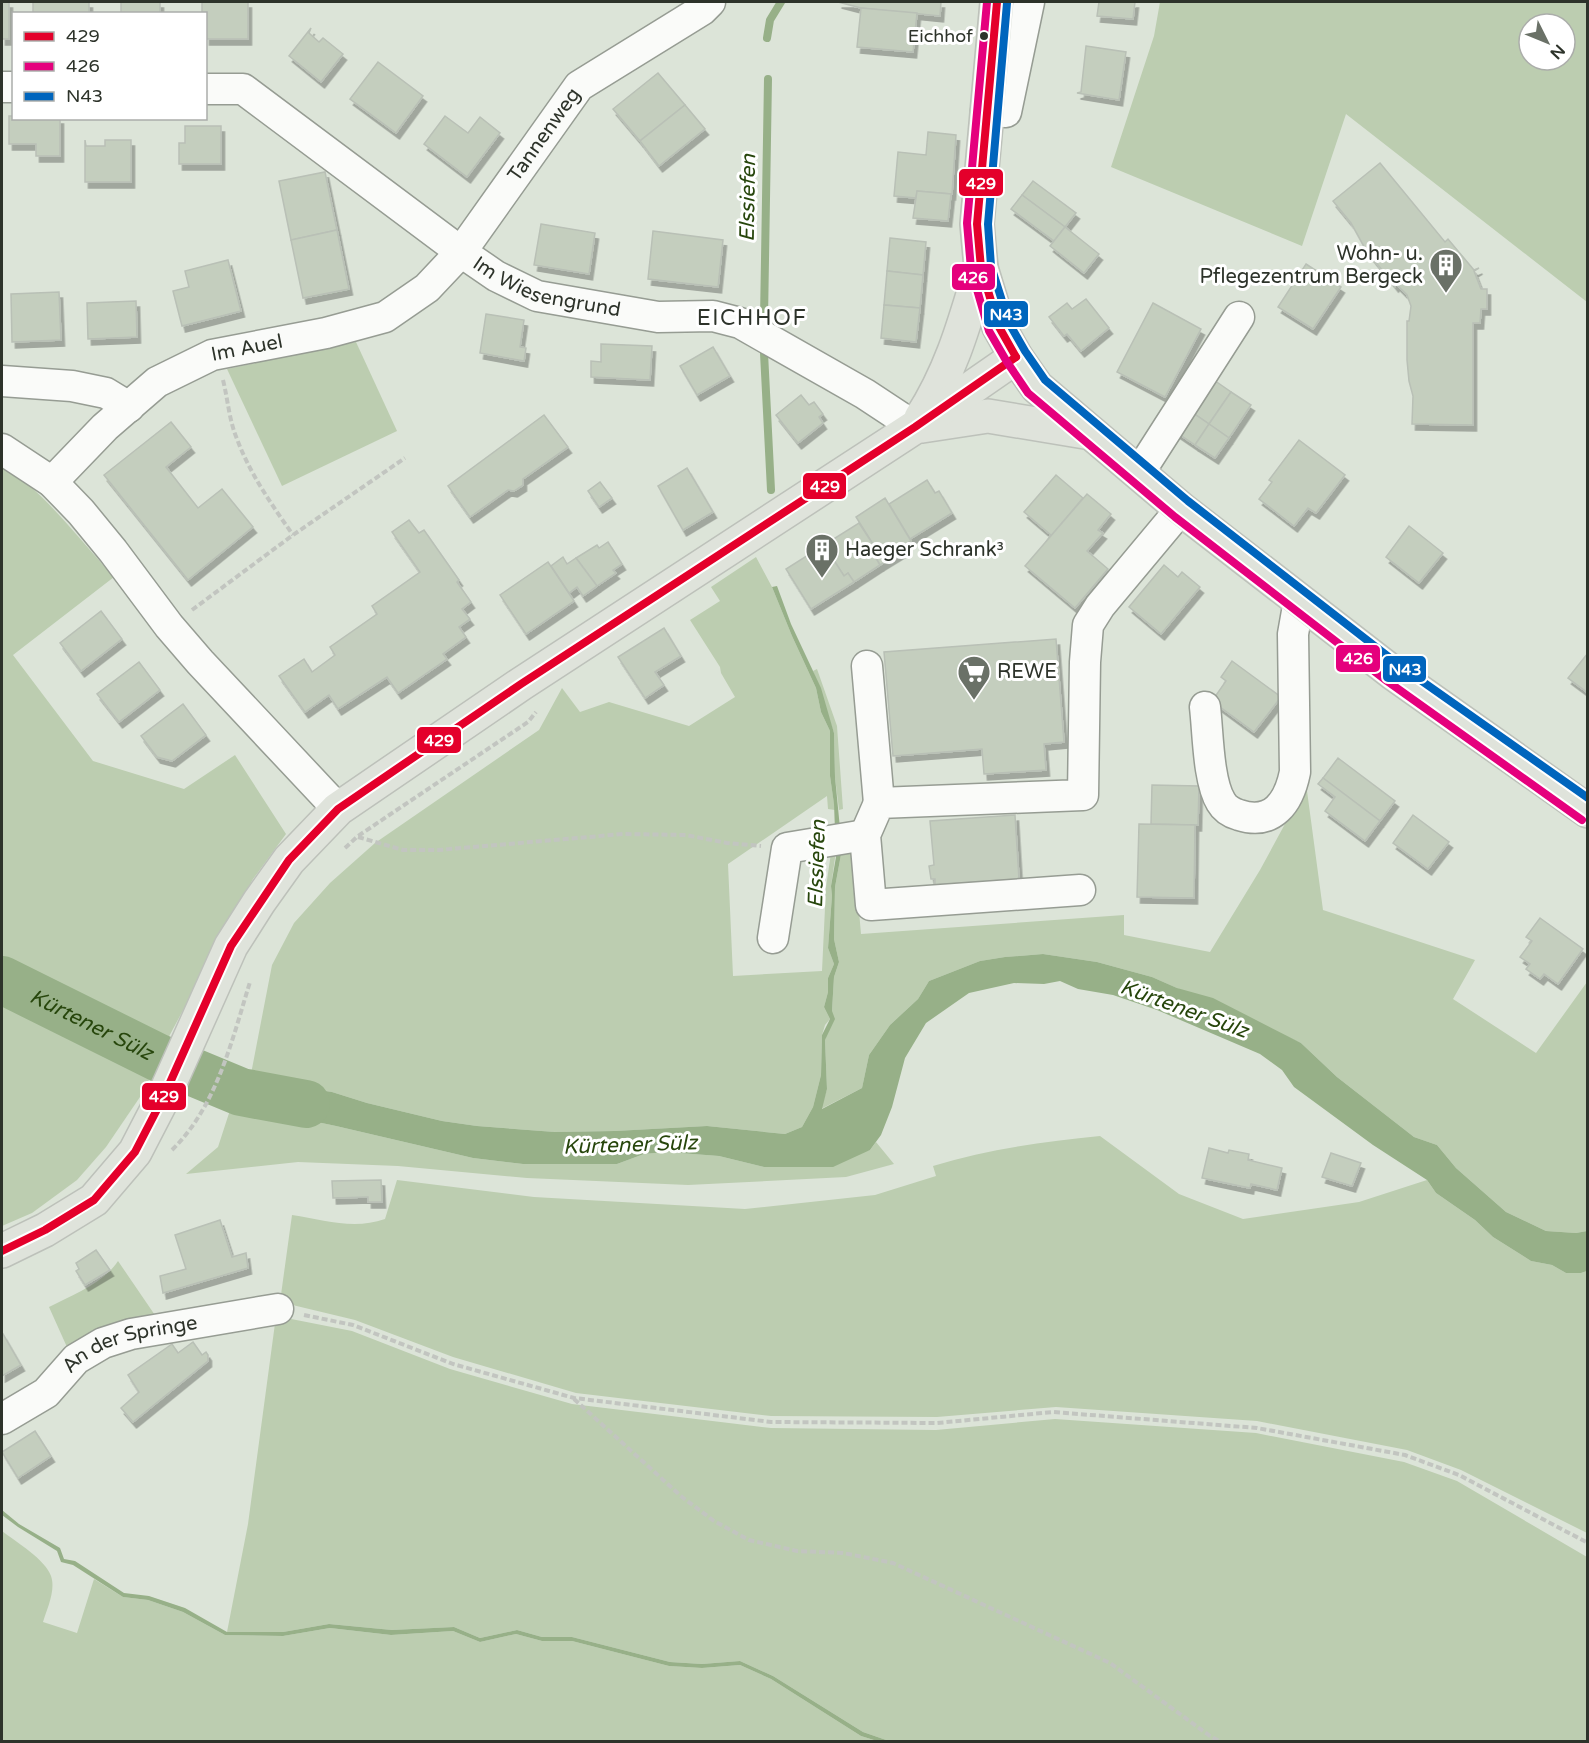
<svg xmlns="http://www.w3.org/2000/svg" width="1589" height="1743" font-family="'Varela Round',sans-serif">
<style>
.green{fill:#bccdb0;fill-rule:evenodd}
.water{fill:#97b088}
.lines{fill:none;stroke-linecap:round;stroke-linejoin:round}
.stream{stroke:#97b088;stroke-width:8}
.river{stroke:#97b088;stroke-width:48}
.building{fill:#c4cebe;stroke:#b9c0b6;stroke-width:1.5;filter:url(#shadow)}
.minor-casing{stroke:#969c93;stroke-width:33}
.major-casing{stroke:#bdc1ba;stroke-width:36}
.path{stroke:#c2c5c0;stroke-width:4;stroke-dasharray:6 3;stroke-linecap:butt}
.minor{stroke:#fafbf9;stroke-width:30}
.major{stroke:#dfe3db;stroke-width:33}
.bus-1-casing{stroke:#fff;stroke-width:12}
.bus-2-casing{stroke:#fff;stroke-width:12}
.bus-3-casing{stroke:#fff;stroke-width:12}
.bus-1{stroke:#e4002b;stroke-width:8}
.bus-2{stroke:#e5007d;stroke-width:8}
.bus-3{stroke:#0065bd;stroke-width:8}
.bus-dot{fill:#2d332a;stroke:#fff;stroke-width:2}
.labels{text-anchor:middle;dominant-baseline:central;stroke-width:6;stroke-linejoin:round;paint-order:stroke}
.bus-label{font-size:18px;fill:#2d332a;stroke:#fff;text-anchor:end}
.street-label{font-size:20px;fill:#2d332a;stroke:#fff}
.poi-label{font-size:20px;fill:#2d332a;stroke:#fff;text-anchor:start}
.water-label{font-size:21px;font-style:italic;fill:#27460c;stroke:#fff}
.quarter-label{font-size:22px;letter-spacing:1.5px;fill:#2d332a;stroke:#fff}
.line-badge{stroke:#fff;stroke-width:2}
.badge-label{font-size:16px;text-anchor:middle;font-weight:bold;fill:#fff}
</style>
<defs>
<filter id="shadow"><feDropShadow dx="3.5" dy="6" stdDeviation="0" flood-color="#0004"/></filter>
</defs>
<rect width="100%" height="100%" fill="#dce4d8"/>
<g class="green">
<path d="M1160,2h427v300l-241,-188 -44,132 -191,-79 43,-131zM1529,24h36v36h-36z"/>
<path d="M356,342l41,89 -115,55 -55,-117z"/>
<path d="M2,464c43,29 77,75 112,113l-101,78 80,106 91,28 51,-34 51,79 -33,45 -88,165 -163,-77z"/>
<path d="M756,557l16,30 20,49 24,52 5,24 9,19v45l5,34 -7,-1 -1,-13 -99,68 5,112 89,-5 4,-84 5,-34 5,-2 -5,35 1,10 -4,52 6,16 -6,14v14l-4,15 6,12 -5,6 -3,10 -1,40 -8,32 -11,20 -17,7 -78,-8 -92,5 -60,1 -78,-6 -35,-5 -75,-18 -35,-11 -82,-13 22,-114 22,-42 36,-40 45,-40 164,-113 23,-42 18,24 29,-10 80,24 46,-29 -14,-24 -1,-6 -30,-47 30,-19 -9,-14z"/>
<path d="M817,669l20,57 6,83 -4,1 -4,-33 -1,-44 -21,-62z"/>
<path d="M1305,776l18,134 152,50 -22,39 83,54 51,-71v249l-11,2 -30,-2 -40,-19 -50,-44 -19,-23 -23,-8 -77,-60 -36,-34 -149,-66 -55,-15 -54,-8 -38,3 -25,4 -51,20 -11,18 -28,26 -21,30 -7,33 -41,21 6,-20 -2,-49 7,-29 2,-34 5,-15 -5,-23 1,-52 7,-38 5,-1 7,6 7,80 263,-19v20l86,17 50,-82 32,-59z"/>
<path d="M2,993l136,67 15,12 -13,25 -34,50 -29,33 -45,33 -30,13z"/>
<path d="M232,1104l104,22 137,32 50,6h94l27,-10 22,-2 53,4 45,11 106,-17 6,-8 18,22 -48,13 -158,8 -161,-7 -129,-12 -100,-4 -112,12 32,-27z"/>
<path d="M1100,1136l79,58 64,25 116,-17 68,-22 9,13 39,27 18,17 38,24 21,4 14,8h15l6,-2v262l-126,-63 -54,-20 -150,-29 -201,-14 -119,10 -166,-1 -195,-23 -123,-36 -98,-37 -75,-18 12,-87c32,5 62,15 93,4l12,-39 137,17 211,12 130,-14 61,-19 -3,-10c55,-17 110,-24 167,-30z"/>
<path d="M118,1261l43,63 -90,32 -22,-49c23,-12 54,-23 69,-46z"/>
<path d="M276,1316l76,15 98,38 122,35 199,24 165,2 119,-11 201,14 148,29 53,19 130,76v184h-698l-26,-9 -90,-56 -33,-15 -38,3 -32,-2 -98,-25h-30l-25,-7 -37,8 -26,-11 -62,3 -63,-6 -46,8h-56l21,-108z"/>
<path d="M2,1531c13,10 44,29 49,45 5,14 -4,33 -8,46l34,11 17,-54 29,18 25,3 35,12 42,23 58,1 47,-8 61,7 62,-4 27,11 36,-8 26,7h30l97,25 33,2 38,-3 31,14 90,57 16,5h-875z"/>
</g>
<g class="water">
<path d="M777,586l14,38 30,64 13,45 1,44 7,72 -7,38 -1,52 5,23 -5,15 -2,34 3,8 -10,21 2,49 -5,20 40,-21 7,-33 21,-30 28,-26 11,-18 51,-20 25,-4 38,-3 54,8 55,15 25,11 36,10 88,45 36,34 77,60 23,8 19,23 50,44 40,19 30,2 11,-2v40l-6,2h-15l-14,-8 -21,-4 -38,-24 -18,-17 -39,-27 -9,-13 -54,-35 -79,-58 -12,-17 -22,-16 -103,-44 -44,-15 -35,-6 -18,-8 -16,3 -30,-1 -45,10 -43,30 -21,35 -13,49 -11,28 -11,15 -37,17h-69l-45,-11 -53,-4 -22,2 -27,10h-94l-50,-6 -137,-32 -104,-22 18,-25 82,13 35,11 75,18 35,5 78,6 60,-1 92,-5 78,8 17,-7 11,-20 8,-32 1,-40 8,-16 -6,-12 4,-15v-14l6,-14 -6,-16 4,-52 -1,-10 5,-29 -2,-53 -4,-28v-45l-9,-19 -5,-24 -24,-52 -20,-49z"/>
<path d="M2,967l163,77 -12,28 -15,-12 -136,-67z"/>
<path d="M2,1510l17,14 41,24 4,11 11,2 49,32 25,3 36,12 42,24h56l46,-8 63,6 62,-3 26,11 37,-8 25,7h30l98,25 32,2 38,-3 33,15 90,56 26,9h-12l-16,-5 -90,-57 -31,-14 -38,3 -33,-2 -97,-25h-30l-26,-7 -36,8 -27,-11 -62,4 -61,-7 -47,8 -58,-1 -42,-23 -35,-12 -25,-3 -50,-32 -12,-3 -4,-11 -39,-24 -16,-12z"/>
</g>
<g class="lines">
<g class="stream">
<path d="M767,38l3,-18 11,-18"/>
<path d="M764,319l4,-240"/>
<path d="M764,353l7,137"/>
</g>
<path class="river" id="s1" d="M2,980l157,78 82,34 65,12"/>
</g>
<g class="building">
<rect x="2" y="2" width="7" height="37"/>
<rect x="33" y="2" width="56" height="12"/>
<rect x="121" y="2" width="39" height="12"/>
<path d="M202,2h46v37h-42v-25h-4z"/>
<path d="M838,2h103l-1,14 -79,-8z"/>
<path d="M1099,2h36l-2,17 -36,-3z"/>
<path d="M861,8l56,5 -4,39 -56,-5z"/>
<path d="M311,28l-2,5 10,9 4,-4 20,16 -22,28 -32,-26z"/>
<path d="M1086,46l40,6 -7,48 -42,-7 4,-1z"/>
<path d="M378,62l45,34 -27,37 -46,-34z"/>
<path d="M658,73l27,32 -45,36 -27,-32z"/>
<path d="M685,105l20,24 -46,37 -19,-25z"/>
<path d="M9,116h5v2h46v38h-24v-12h-27z"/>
<path d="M445,116l23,17 12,-16 20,16 -33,44 -43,-33z"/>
<path d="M185,126h36v38h-42v-21h6z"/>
<path d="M928,132l28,3 -4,59 -35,-3 -1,7 -22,-2 4,-44 28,3z"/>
<path d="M85,140l1,6h19v-6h26v42h-46z"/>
<path d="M1380,163l65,79 3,-3 26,31 5,-2 -5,3 7,18h6v20h-6l-1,14h-7v102l-61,-1 1,-28 -4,-15 -2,-21v-39h2l2,-15 -4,-11 -11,-11 -1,2 -29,-36 -15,-27 -18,-22z"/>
<path d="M325,172l12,58 -46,10 -12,-59z"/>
<path d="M1033,181l43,32 -11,14 -43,-32z"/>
<path d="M917,191l34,3 -3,27 -35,-3z"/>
<path d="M1022,195l43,32 -11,14 -43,-32z"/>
<path d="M541,224l54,9 -6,41 -55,-9z"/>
<path d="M1065,227l34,27 -15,19 -34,-27z"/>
<path d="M337,230l12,59 -46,9 -12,-58z"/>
<path d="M653,231l70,9 -5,47 -70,-8z"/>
<path d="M890,238l36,4 -3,33 -36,-4z"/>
<path d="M228,260l13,51 -59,15 -9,-35 16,-4 -4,-16z"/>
<path d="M1306,264l35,23 -28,42 -35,-22z"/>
<path d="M887,271l36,4 -3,33 -36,-3z"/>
<path d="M59,292l2,48 -49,2 -1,-48z"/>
<path d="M1086,299l23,29 -28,23 -14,-17 -3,2 -15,-19 18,-14 5,6z"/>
<path d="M136,301l1,36 -49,2 -1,-36z"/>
<path d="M1153,303l48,26 -36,68 -48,-25z"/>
<path d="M884,305l36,3 -4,34 -35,-4z"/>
<path d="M486,314l38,6 -4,27 6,1 -2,13 -44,-8z"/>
<path d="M601,344l51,2 -2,34 -59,-3v-16l10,1z"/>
<path d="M713,347l17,29 -33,19 -17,-29z"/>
<path d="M1211,378l20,14 -22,32 -20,-14z"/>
<path d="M1231,392l20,13 -22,33 -20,-14z"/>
<path d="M801,395l8,10 5,-3 9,12 -4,3 4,6 -25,20 -22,-28z"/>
<path d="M1190,411l19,13 -14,21 -19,-13z"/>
<path d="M544,415l24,32 -45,32v6l-9,6 -6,-1 -38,27 -22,-31z"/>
<path d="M171,422l20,25 -25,20 32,41 24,-19 31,38 -65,53 -84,-105z"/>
<path d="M1209,424l20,14 -14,20 -20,-13z"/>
<path d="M1299,440l46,35 -29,38 -8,-5 -14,18 -35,-27 13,-17 -3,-2z"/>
<path d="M687,468l26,44 -30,18 -25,-44z"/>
<path d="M1056,475l27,23 -37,44 5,-7 -27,-23z"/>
<path d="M927,480l8,13 4,-2 13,22 -42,26 -21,-35z"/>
<path d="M600,482l12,16 -13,9 -11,-16z"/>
<path d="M1087,494l24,20 -13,16 5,3 -16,18 21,18 -33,39 -50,-42z"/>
<path d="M885,498l26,43 -13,8 3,3 -21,13 -6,-10 4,-3 -22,-35z"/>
<path d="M409,520l10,13 5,-3 35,50 -2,2 14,20 -9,7 8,10 -11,8 7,10 -23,17 4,5 -49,34 -11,-16 -49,32 -9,-14 -24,17 -26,-36 25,-17 8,13 23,-17 -5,-8 47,-33 -5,-8 48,-34 -28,-40z"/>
<path d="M859,523l19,29 -4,3 6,10 -26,17 -6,-9 -4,3 -20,-31z"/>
<path d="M1409,526l34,27 -24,30 -33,-26z"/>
<path d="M608,542l14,22 -9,6 3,3 -19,13 -21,-28 21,-13 2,3z"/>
<path d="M824,545l20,31 4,-3 6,9 -43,27 -25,-40z"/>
<path d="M563,557l4,7 9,-6 21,28 -14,10 -6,-9 -8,6 -18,-27z"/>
<path d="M548,562l26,39 -48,33 -26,-39z"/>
<path d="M1164,565l14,12 4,-5 18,15 -39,47 -32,-27z"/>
<path d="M101,611l21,28 -41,32 -21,-28z"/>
<path d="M664,628l17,28 -26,16 9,13 -19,13 -27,-41z"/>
<path d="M1056,639l8,103 -20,2 2,26 -62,4 -2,-25 -89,7 -9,-104z"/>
<path d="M1588,653v40l-20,-15z"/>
<path d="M1232,661l49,36 -27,35 -42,-31 14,-20 -5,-4z"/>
<path d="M139,662l21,28 -41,32 -22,-28z"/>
<path d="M183,704l23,31 -34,26 -15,-4 -16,-21z"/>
<path d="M1338,758l57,43 -15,20 -57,-43z"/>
<path d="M1323,778l57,43 -15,20 -40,-30 10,-14 -17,-13z"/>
<path d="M1152,785l47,1 -1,39 -47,-1z"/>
<path d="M1015,815l4,64 -84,6v-6h-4l-2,-13 5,-1 -4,-44z"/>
<path d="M1413,815l36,27 -21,27 -35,-26z"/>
<path d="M1139,824l56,1 -1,73 -57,-1z"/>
<path d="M1540,918l43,31 -25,35 -14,-10 -4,5 -14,-10 4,-5 -10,-7 12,-16 -6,-4z"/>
<path d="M1209,1148l19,5 1,-3 20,4 -1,6 34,8 -5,22 -26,-6 -1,4 -48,-10z"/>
<path d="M1331,1153l30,10 -9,23 -30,-9z"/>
<path d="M381,1180l1,22h-14v-5l-35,1 -1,-17z"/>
<path d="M220,1220l12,37 14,-4 2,15 -85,25 -3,-17 26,-7 -11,-34z"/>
<path d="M96,1250l14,20 -25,15 -9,-14 3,-2 -3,-6z"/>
<path d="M3,1334l18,31 -19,11v-41z"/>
<path d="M193,1342l9,13 4,-3 2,3v6l-75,61 -12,-14 18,-16 -11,-17 44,-31 6,9z"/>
<path d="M35,1431l16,25 -33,22 -16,-26z"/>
</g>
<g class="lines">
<g class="minor-casing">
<g id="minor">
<path d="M2,87h12"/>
<path id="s2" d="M206,89h37l218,163 35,24 41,20 121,21 55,-1 27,7 125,71 50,33"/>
<path d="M986,111l20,1 23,-110"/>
<path d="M2,381l70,5 34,7 23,14"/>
<path d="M2,449l50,33 29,30 32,39 56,75 31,36 138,147"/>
<path d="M1139,473l100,-156"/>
<path id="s3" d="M52,482l53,-55 52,-45 55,-27 114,-22 59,-16 42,-29 34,-36 118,-166 123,-76 8,-8"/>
<path d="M867,666l12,137"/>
<path d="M1205,707c3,25 3,74 16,95 4,7 11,11 18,13 34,11 50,-13 56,-43l-2,-138 6,-34"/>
<path d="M1080,890l-209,15 -6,-70 14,-32 204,-8 2,-133 3,-37 12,-19 81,-97"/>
<path d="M773,938l14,-90 78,-13"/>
<path id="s4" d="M2,1419l44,-26 30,-34 27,-16 28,-9 147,-25"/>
</g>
</g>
<g class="major-casing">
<g id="major">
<path d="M997,2l-20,222 4,44 18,59 17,30 21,30 144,122 212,164 195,138"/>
<path d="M921,418c31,-48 44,-97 60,-150"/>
<path d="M922,426l66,-10 103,17"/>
<path d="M2,1251l43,-21 49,-30 41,-48 29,-56 67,-150 28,-44 30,-42 49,-51 183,-125 394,-257 101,-70"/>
</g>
</g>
<g class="path">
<path d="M223,380c5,20 6,40 14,59 13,35 35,66 56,96"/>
<path d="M192,610l101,-75 112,-77"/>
<path d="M358,837l45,13h36l184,-16 63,1 41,8 34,3"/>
<path d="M345,848l13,-12 170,-114 8,-10"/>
<path d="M172,1150c45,-44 60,-110 78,-168"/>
<path d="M304,1315l49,10 100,39 121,34 197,24 166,1 116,-11 204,16 148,27 54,20 129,68"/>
<path d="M574,1399l108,98 32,24 35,19 48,11 46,2 50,10 217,100 100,73 11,6"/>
</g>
<use href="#minor" class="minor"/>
<use href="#major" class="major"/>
<g class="bus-1-casing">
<g id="bus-1">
<path d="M997,2l-20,222 4,44 18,59 17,30"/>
<path d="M2,1251l43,-21 49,-30 41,-48 29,-56 67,-150 58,-86 49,-51 183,-125 394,-257 101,-70"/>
</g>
</g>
<g class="bus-2-casing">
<path id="bus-2" d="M987,2l-20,221 4,46 18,62 18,31 21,31 147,124 212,164 195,139"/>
</g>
<g class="bus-3-casing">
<path id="bus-3" d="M1007,3l-19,221 3,42 18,57 16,28 20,29 143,121 211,164 189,133"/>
</g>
<use href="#bus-1" class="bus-1"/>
<use href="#bus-2" class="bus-2"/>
<use href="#bus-3" class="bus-3"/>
</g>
<defs>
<g id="building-pin" transform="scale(1.725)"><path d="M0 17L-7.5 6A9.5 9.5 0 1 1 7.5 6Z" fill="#6a7167" stroke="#fff"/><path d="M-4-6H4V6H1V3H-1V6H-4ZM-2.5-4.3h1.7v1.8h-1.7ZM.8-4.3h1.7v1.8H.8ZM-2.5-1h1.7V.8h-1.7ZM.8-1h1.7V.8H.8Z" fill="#fff"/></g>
<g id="supermarket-pin" transform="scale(1.725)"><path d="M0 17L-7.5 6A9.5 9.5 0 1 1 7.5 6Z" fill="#6a7167" stroke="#fff"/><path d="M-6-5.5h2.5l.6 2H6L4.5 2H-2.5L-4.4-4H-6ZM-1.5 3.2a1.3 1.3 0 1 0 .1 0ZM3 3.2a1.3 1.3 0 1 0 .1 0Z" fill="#fff"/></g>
</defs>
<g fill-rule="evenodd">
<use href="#building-pin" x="1446" y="265"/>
<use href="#building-pin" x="822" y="550"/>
<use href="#supermarket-pin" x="974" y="672"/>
</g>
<circle class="bus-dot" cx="984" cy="36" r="5"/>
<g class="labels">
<g class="bus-label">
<text x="973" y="36">Eichhof</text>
</g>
<g class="street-label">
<text stroke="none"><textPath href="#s3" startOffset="628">Tannenweg</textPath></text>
<text stroke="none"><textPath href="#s2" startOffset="404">Im Wiesengrund</textPath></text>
<text stroke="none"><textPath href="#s3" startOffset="242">Im Auel</textPath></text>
<text stroke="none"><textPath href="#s4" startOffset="153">An der Springe</textPath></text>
</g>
<g class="poi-label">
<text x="1423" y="254" text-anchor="end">Wohn- u.<tspan x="1423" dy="23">Pflegezentrum Bergeck</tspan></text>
<text x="845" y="550">Haeger Schrank³</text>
<text x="997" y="672">REWE</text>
</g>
<g class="water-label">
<text transform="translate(748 198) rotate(-89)">Elssiefen</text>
<text transform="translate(817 864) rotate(-88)">Elssiefen</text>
<text transform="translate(1184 1009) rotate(20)">Kürtener Sülz</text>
<text stroke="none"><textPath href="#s1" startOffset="100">Kürtener Sülz</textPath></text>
<text transform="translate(630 1145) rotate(-2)">Kürtener Sülz</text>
</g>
<g class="quarter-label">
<text x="752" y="318">EICHHOF</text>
</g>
</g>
<g class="line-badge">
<rect x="958" y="168" width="46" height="29" rx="6" fill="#e4002b"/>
<rect x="951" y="263" width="45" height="28" rx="6" fill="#e5007d"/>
<rect x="983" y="300" width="46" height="28" rx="6" fill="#0065bd"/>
<rect x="802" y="472" width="45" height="28" rx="6" fill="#e4002b"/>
<rect x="1335" y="644" width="46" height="29" rx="6" fill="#e5007d"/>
<rect x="1382" y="655" width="45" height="28" rx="6" fill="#0065bd"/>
<rect x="416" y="726" width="46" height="28" rx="6" fill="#e4002b"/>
<rect x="141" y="1082" width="46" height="29" rx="6" fill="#e4002b"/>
</g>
<g class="badge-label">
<text x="981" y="189">429</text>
<text x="973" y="283">426</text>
<text x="1006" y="320">N43</text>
<text x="825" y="492">429</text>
<text x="1358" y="664">426</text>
<text x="1405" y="675">N43</text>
<text x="439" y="746">429</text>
<text x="164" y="1102">429</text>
</g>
<rect width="1589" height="1743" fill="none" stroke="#2d332a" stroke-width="6"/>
<rect x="12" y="12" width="195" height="108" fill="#ffffff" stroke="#abadaa" stroke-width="1.5"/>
<rect x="24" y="32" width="30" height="9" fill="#e4002b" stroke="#abadaa" stroke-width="1.5"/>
<text x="66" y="42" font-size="18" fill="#2d332a">429</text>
<rect x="24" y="62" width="30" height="9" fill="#e5007d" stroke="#abadaa" stroke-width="1.5"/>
<text x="66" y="72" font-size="18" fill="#2d332a">426</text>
<rect x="24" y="92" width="30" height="9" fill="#0065bd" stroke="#abadaa" stroke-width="1.5"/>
<text x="66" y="102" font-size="18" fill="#2d332a">N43</text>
<g transform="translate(1547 42) rotate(133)"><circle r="28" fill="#ffffff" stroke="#abadaa" stroke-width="1.5"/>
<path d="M0-4.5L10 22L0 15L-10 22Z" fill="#6a7167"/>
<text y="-9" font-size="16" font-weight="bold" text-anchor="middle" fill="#2d332a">N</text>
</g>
</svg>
